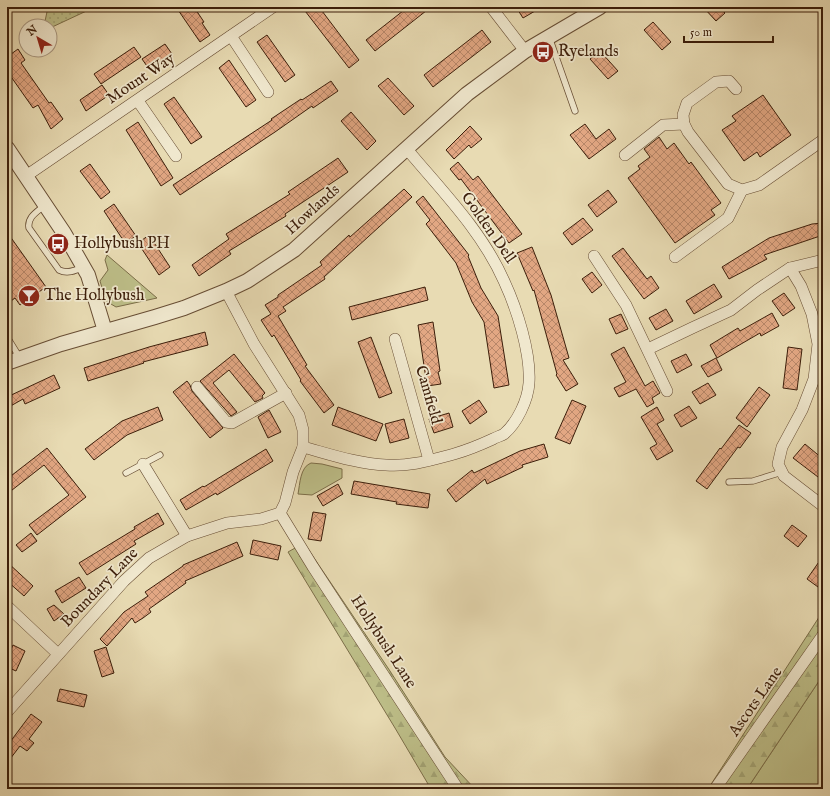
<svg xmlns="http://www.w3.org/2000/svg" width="830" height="796" font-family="'IM FELL English',serif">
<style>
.grass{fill:#bdbe88;stroke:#7c6e49}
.forest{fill:url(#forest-firs);stroke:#7c6e49}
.park{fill:url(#park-dots);stroke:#7c6e49}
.building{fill:url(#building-cross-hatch);stroke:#3c1e0a}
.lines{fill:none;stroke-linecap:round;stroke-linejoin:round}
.service-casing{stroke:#674d34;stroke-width:7}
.minor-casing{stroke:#674d34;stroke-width:12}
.tertiary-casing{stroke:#674d34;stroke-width:16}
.service{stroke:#f0e8ce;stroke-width:5.5}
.minor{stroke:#f0e8ce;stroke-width:11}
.tertiary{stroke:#f0e8ce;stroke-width:14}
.labels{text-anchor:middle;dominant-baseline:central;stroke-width:3.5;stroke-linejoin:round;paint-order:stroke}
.poi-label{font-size:16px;fill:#3c1e0a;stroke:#f0e8ce;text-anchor:start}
.street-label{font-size:16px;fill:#3c1e0a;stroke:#f0e8ce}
</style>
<defs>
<pattern id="forest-firs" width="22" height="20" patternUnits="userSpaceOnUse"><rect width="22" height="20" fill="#bdbe88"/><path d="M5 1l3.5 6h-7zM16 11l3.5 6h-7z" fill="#a3a374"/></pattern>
<pattern id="park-dots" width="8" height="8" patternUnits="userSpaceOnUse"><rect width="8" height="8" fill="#bdbe88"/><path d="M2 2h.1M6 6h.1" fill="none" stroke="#a3a374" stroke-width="1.8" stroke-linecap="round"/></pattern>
<pattern id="building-cross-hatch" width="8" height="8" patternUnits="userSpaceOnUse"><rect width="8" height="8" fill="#e2a783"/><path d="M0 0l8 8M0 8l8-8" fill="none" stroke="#b88769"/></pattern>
</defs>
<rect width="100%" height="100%" fill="#e8dbb3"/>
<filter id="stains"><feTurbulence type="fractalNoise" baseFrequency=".005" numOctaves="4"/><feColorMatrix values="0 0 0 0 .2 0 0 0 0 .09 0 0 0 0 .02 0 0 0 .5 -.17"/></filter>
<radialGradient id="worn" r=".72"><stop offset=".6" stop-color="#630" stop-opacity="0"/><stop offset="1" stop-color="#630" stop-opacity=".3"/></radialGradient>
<g class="grass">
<path d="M107,255l50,43 -41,9 -10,-6 -6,-20 8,-11 -3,-10z"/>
<path d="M311,463l11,1 20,5v9l-30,17 -14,-1c2,-10 2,-27 13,-31z"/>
<path d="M823,675v114h-76z"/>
</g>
<g class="forest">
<path d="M304,543l86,128 55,86 30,32h-44l-36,-61 -107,-176z"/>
<path d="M823,611v64l-76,114h-39z"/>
</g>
<path class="park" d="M48,7h47l-45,21v-2h-6z"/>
<g class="building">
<path d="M176,7h18l10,15 -2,1 8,12 -10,7z"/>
<path d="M302,7h17l40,53 -10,8z"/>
<path d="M408,7h23l-56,44 -9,-11z"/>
<path d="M516,7h26l-19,11z"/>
<path d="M703,7h16l6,6 -9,8z"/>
<path d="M653,22l18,20 -9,8 -18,-20z"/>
<path d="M482,30l9,12 -58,45 -9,-12z"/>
<path d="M267,35l28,40 -10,7 -28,-40z"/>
<path d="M165,44l7,10 -23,15 -7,-10z"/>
<path d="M134,47l7,10 -40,27 -7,-10z"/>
<path d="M18,49l7,11 -4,3 28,40 2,-1 12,17 -12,10 -13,-24 -5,3 -26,-37v-14z"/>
<path d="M600,51l18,20 -10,8 -18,-20z"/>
<path d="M229,60l27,40 -10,7 -27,-39z"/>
<path d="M388,78l26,28 -10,9 -26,-29z"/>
<path d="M331,81l7,10 -25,17 -1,-2 -37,26 -95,63 -7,-10 99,-65 -1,-1 30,-20 1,1z"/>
<path d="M102,85l7,10 -23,16 -6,-11z"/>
<path d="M763,95l28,40 -31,22 -3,-5 -13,9 -22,-31 14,-9 -4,-5z"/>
<path d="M174,97l28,40 -11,7 -27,-40z"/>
<path d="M351,112l25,29 -9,9 -26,-29z"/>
<path d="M138,122l35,56 -12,8 -35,-56z"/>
<path d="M585,124l11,15 13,-10 7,10 -27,20 -19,-24z"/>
<path d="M470,126l12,13 -11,9 -2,-3 -15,14 -8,-9z"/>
<path d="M659,137l8,12 7,-6 15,21 2,-2 30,41 -10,7 4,5 -40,28 -47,-65 12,-9 -2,-3 12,-9 -6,-8z"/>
<path d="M338,158l10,14 -63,42 1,2 -57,35 2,3 -32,22 -7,-11 37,-26 -3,-5 64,-40 -2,-2z"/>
<path d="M458,162l15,18 5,-4 44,58 -13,9 -48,-64 -2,1 -9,-11z"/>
<path d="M90,164l20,28 -9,7 -21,-28z"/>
<path d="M404,189l8,8 -88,80 1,2 -42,28 3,4 -8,5 29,49 -2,1 29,39 -10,8 -24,-32 1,-1 -27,-45 -2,2 -11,-17 10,-6 -6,-9 13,-8v-2l44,-30 -2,-3 29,-27 1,2z"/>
<path d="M608,190l9,12 -20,15 -9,-12z"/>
<path d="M423,196l46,59 -1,1 13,32 17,28 11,69 -15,3 -10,-66 -12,-20 -16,-39 -30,-39 4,-4 -14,-18z"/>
<path d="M114,204l22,32 -11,7 -21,-32z"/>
<path d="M583,218l10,12 -21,15 -9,-12z"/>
<path d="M823,223v12l-59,20 3,4 -38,20 -7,-12 47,-29 43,-14z"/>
<path d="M7,232l39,55 -26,18 -5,-7 -8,6z"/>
<path d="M149,235l21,32 -11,8 -21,-32z"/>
<path d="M532,247l19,48 18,63 -6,2 15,24 -12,7 -10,-16 1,-1 -23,-84 -1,1 -16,-38z"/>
<path d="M623,248l24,31 4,-3 8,12 -15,11 -32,-43z"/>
<path d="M592,272l10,13 -10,8 -10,-14z"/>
<path d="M714,284l8,13 -28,17 -8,-13z"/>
<path d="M425,287l3,13 -76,20 -3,-13z"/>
<path d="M784,293l11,15 -12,8 -11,-15z"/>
<path d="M666,309l7,12 -17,9 -7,-12z"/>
<path d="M772,313l7,13 -18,10 -1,-3 -43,25 -7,-13 28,-17 2,3z"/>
<path d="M621,314l7,15 -12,5 -7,-15z"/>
<path d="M433,322l7,49 -2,1 3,12 -14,2 -9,-61z"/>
<path d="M205,332l3,13 -65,17 1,1 -56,18 -4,-13 65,-21z"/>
<path d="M371,337l21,56 -13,5 -21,-56z"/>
<path d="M624,347l21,39 8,-5 7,12 -8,5 2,5 -7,4 -11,-18 -17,8 -5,-9 12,-6 -15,-28z"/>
<path d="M788,347l14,2 -5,41 -14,-2z"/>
<path d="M234,354l31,39 -3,3 1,2 -8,4 -26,-32 -16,13 24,29 -6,4 -31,-35z"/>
<path d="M686,354l6,11 -15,8 -6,-12z"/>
<path d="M716,358l6,12 -14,7 -7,-11z"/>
<path d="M54,375l6,13 -35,16 -2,-5 -16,9v-11z"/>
<path d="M187,381l3,4 2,6 31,37 -13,10 -37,-46z"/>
<path d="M708,383l8,12 -16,9 -8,-12z"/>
<path d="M759,387l11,8 -23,32 -11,-9z"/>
<path d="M479,400l8,12 -17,12 -8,-13z"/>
<path d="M572,400l14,6 -16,38 -15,-6z"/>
<path d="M689,406l8,12 -16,9 -7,-12z"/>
<path d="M158,407l5,13 -36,15 -33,25 -9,-11 37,-28z"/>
<path d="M338,407l45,17 -7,17 -44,-16z"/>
<path d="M657,407l7,13 -7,4 16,27 -16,9 -7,-12 7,-4 -16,-27z"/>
<path d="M269,410l12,22 -13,6 -10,-21z"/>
<path d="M449,413l4,14 -19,6 -5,-14z"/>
<path d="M404,419l5,19 -19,5 -5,-19z"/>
<path d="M739,425l12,8 -11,15 -2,-1 -31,42 -11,-8 24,-33 1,1z"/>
<path d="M544,444l4,13 -26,8 1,2 -36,17 -2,-5 -29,23 -9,-12 25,-20 2,3 46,-22z"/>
<path d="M805,444l18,15v11l-5,7 -25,-19z"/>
<path d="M47,448l39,49 -49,38 -8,-10 40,-30 -25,-30 -37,29v-15z"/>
<path d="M266,449l7,12 -56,34 -1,-2 -30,17 -6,-10 23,-14 1,1z"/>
<path d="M354,481l76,13 -2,14 -32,-4 1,-2 -46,-8z"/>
<path d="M338,484l5,10 -20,12 -6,-10z"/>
<path d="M313,512l13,2 -5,27 -13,-2z"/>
<path d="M158,513l6,11 -30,17 2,3 -49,31 -8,-12 56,-34 -1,-2z"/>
<path d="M792,525l15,11 -9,11 -14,-11z"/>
<path d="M31,533l6,8 -15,11 -6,-7z"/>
<path d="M253,540l28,6 -3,14 -28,-6z"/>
<path d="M237,542l6,14 -58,25 1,2 -37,26 2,3 -8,6 -8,5 -3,-5 -25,28 -7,-7 24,-27 24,-16 -3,-4 38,-26v-1z"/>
<path d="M823,556v24l-5,7 -11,-8z"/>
<path d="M7,562l26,24 -9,10 -17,-15z"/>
<path d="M79,577l7,11 -24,15 -7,-12z"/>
<path d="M54,605l10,9 -10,7 -7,-12z"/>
<path d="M13,645l12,6 -9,20 -9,-4v-9z"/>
<path d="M106,647l8,26 -12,4 -8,-26z"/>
<path d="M60,689l27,6 -3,12 -27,-6z"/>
<path d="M31,714l11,8 -13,17 5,4 -7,8 -7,-5 -13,17v-17z"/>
</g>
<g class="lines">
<g class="service-casing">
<g id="service">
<path d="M549,37l26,74"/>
<path d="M45,205c-8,7 -18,12 -16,23l30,42c8,4 16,1 24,-3"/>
<path d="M7,337l13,21"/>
<path d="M126,473l34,-18"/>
<path d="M729,482l24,-1 29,-9"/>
</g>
</g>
<g class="minor-casing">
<g id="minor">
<path d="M491,7l34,44"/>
<path d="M231,36l37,56"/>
<path d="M736,89l-7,-8 -13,1 -29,21 -4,12 1,9 4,8 40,52 14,6 17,-5 64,-45"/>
<path d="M138,101l38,55"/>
<path d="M625,155l38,-30 21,-1"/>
<path d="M26,176l247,-169"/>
<path d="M594,256l32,49 41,86"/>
<path d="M675,257l53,-39 14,-28"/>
<path d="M790,268l11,18 11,28 6,30 -4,35 -12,31 -20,37 -4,17 6,12 39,30"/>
<path d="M395,339l34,121"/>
<path d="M648,349l44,-21 39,-18 26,-20 33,-22 33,-8"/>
<path d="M197,387l29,35 6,1 54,-30"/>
<path d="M303,447c26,7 55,17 83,18 23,2 45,-5 68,-11 14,-4 26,-9 39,-15 3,-2 8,-3 11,-5 13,-11 24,-34 25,-51 2,-30 -12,-74 -25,-102 -22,-50 -63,-91 -98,-133"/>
<path d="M143,464l44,72"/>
<path d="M280,513l33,54 145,222"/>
<path d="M7,606l51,48"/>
<path d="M7,712l117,-131 25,-23 38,-22 40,-13 34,-4 19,-6 5,-10 8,-31 10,-25v-17l-4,-15 -45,-71 -28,-53"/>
<path d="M715,789l108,-154"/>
</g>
</g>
<g class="tertiary-casing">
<g id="tertiary">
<path d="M7,148l57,85 24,42 17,56"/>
<path d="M7,363l54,-19 94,-27 29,-9 42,-17 21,-10 47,-31 173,-156 58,-43 75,-44"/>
</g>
</g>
<use href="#service" class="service"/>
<use href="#minor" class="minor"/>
<use href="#tertiary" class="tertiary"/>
</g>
<defs>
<g id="bus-disc" transform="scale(1.15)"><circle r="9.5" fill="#8f2418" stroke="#f0e8ce"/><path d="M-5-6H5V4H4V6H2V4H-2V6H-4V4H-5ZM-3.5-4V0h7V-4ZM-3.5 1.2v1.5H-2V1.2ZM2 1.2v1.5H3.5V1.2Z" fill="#fff"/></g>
<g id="bar-disc" transform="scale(1.15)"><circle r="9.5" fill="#8f2418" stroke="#f0e8ce"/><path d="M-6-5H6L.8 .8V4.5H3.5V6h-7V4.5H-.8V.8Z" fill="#fff"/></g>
</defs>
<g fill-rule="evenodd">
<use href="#bus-disc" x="543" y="52"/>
<use href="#bus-disc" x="58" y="244"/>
<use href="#bar-disc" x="29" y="296"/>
</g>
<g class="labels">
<g class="poi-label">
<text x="558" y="52">Ryelands</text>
<text x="74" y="244">Hollybush PH</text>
<text x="44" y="296">The Hollybush</text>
</g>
<g class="street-label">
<text transform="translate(141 79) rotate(-34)">Mount Way</text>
<text transform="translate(313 210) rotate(-42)">Howlands</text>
<text transform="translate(488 228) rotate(55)">Golden Dell</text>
<text transform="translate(428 395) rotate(74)">Camfield</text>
<text transform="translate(100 588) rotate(-46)">Boundary Lane</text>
<text transform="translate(383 642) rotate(57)">Hollybush Lane</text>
<text transform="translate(756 702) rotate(-55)">Ascots Lane</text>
</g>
</g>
<rect width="830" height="796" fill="none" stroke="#e8dbb3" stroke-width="24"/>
<rect x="8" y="8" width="814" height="780" fill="none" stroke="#3c1e0a" stroke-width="2"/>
<rect x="12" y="12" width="806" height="772" fill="none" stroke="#3c1e0a"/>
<g transform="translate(38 38) rotate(322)"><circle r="19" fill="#f0e8ce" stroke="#a89780"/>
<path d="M0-3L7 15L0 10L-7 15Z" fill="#8f2418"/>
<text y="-6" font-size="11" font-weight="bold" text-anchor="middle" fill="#3c1e0a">N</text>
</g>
<path d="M684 36v6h89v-6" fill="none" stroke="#3c1e0a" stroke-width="2"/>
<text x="690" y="36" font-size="12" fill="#3c1e0a" stroke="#f0e8ce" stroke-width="3" paint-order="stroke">50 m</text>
<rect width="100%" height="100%" filter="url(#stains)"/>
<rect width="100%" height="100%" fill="url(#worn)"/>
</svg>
